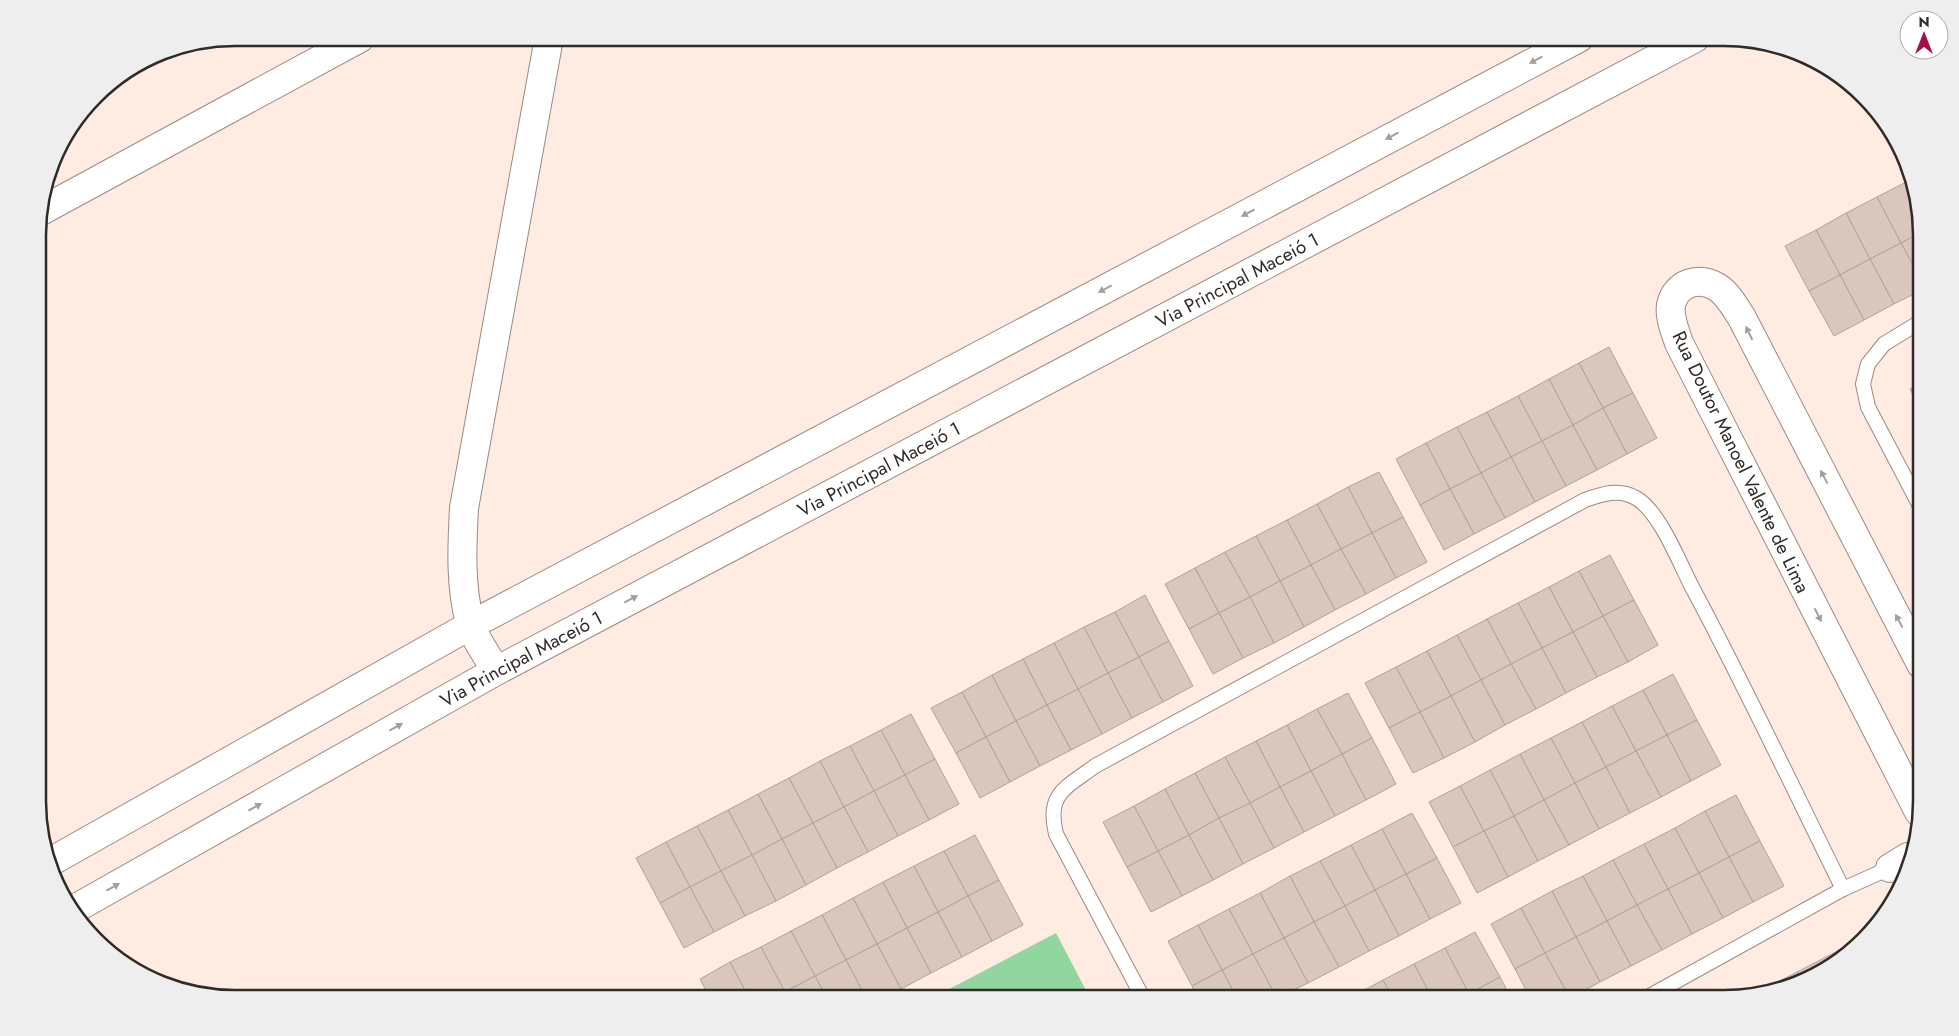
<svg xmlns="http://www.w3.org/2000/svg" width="1959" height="1036" font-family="Jost,sans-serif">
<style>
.green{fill:#91d59f}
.building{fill:#d9c7be;stroke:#b2a198}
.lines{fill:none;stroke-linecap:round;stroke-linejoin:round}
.service-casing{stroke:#9b8a82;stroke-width:16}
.minor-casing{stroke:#9b8a82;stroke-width:30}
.service{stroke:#fff;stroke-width:14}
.minor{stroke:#fff;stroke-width:28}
.oneway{fill:#a29f9e}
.labels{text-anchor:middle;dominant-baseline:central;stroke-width:5;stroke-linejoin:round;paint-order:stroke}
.street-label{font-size:19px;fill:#312a27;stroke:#fff}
.rim{fill:none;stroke:#312a27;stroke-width:2.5}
</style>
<rect width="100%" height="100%" fill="#feece3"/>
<path class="green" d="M1056,933l34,65h-158z"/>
<g class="building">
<path d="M1908,181l12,28v24l-19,10 -24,-46z"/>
<path d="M1877,197l24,46 -31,16 -24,-46z"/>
<path d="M1846,213l24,46 -30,16 -24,-45z"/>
<path d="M1816,230l24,45 -31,16 -24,-45z"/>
<path d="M1920,233v45l-19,-35z"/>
<path d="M1901,243l19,35v13l-26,13 -24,-45z"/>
<path d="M1870,259l24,45 -30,16 -24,-45z"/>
<path d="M1840,275l24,45 -30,16 -25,-45z"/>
<path d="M1609,347l24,46 -30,15 -24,-45z"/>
<path d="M1579,363l24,45 -30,17 -24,-46z"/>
<path d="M1549,379l24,46 -31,16 -24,-45z"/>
<path d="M1920,384v24l-10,-19z"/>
<path d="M1633,393l24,45 -30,16 -24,-46z"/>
<path d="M1518,396l24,45 -31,16 -24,-45z"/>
<path d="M1603,408l24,46 -30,16 -24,-45z"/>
<path d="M1487,412l24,45 -30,16 -24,-46z"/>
<path d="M1573,425l24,45 -31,16 -24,-45z"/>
<path d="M1457,427l24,46 -31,16 -24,-46z"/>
<path d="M1542,441l24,45 -31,16 -24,-45z"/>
<path d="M1426,443l24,46 -30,16 -24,-46z"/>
<path d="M1511,457l24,45 -30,16 -24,-45z"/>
<path d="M1379,472l24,45 -31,16 -24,-46z"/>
<path d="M1481,473l24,45 -31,16 -24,-45z"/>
<path d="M1348,487l24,46 -31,16 -24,-45z"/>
<path d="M1450,489l24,45 -30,16 -24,-45z"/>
<path d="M1317,504l24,45 -30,16 -24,-45z"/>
<path d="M1403,517l24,45 -31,16 -24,-45z"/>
<path d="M1287,520l24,45 -31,16 -24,-45z"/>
<path d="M1372,533l24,45 -30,16 -25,-45z"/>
<path d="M1256,536l24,45 -30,16 -25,-45z"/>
<path d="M1341,549l25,45 -31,16 -24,-45z"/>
<path d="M1225,552l25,45 -31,16 -24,-45z"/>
<path d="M1610,555l24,45 -31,16 -24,-45z"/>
<path d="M1311,565l24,45 -31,17 -24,-46z"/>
<path d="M1195,568l24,45 -30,16 -24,-45z"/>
<path d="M1579,571l24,45 -30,16 -24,-45z"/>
<path d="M1280,581l24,46 -30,16 -24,-46z"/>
<path d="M1549,587l24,45 -31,16 -24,-45z"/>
<path d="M1145,595l24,46 -30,16 -24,-45z"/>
<path d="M1250,597l24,46 -31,15 -24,-45z"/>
<path d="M1634,600l24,45 -30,17 -25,-46z"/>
<path d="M1518,603l24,45 -31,16 -24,-45z"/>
<path d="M1115,612l24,45 -31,16 -24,-46z"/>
<path d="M1219,613l24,45 -30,16 -24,-45z"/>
<path d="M1603,616l25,46 -31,15 -24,-45z"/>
<path d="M1487,619l24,45 -30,16 -24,-45z"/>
<path d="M1084,627l24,46 -30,16 -24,-46z"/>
<path d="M1573,632l24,45 -31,16 -24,-45z"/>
<path d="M1457,635l24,45 -30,16 -24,-45z"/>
<path d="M1169,641l24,45 -30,16 -24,-45z"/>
<path d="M1054,643l24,46 -31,16 -24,-46z"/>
<path d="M1542,648l24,45 -30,16 -25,-45z"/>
<path d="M1427,651l24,45 -31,16 -24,-45z"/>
<path d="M1139,657l24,45 -31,16 -24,-45z"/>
<path d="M1023,659l24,46 -31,16 -24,-46z"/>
<path d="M1511,664l25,45 -31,16 -24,-45z"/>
<path d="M1396,667l24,45 -31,16 -24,-45z"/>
<path d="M1108,673l24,45 -30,16 -24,-45z"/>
<path d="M1673,674l24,46 -30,15 -24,-45z"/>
<path d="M992,675l24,46 -30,16 -24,-45z"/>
<path d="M1481,680l24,45 -30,17 -24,-46z"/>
<path d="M1078,689l24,45 -31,16 -24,-45z"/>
<path d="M1643,690l24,45 -31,16 -24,-45z"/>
<path d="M962,692l24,45 -30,16 -25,-45z"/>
<path d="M1348,693l24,45 -30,16 -25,-45z"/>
<path d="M1451,696l24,46 -31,16 -24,-46z"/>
<path d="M1047,705l24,45 -31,16 -24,-45z"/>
<path d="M1612,706l24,45 -30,16 -24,-45z"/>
<path d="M1317,709l25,45 -31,17 -24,-46z"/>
<path d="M1420,712l24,46 -31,15 -24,-45z"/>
<path d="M911,714l24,45 -30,16 -24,-45z"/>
<path d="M1697,720l24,45 -30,16 -24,-46z"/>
<path d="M1016,721l24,45 -30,16 -24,-45z"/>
<path d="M1582,722l24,45 -31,16 -24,-45z"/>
<path d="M1287,725l24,46 -31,16 -24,-46z"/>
<path d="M881,730l24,45 -31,16 -24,-45z"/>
<path d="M1667,735l24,46 -30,16 -25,-46z"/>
<path d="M986,737l24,45 -30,16 -24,-45z"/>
<path d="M1372,738l24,46 -30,16 -24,-46z"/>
<path d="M1551,738l24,45 -31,17 -24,-46z"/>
<path d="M1256,741l24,46 -30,16 -25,-46z"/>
<path d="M850,746l24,45 -30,16 -24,-46z"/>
<path d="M1636,751l25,46 -31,16 -24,-46z"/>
<path d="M1342,754l24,46 -31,16 -24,-45z"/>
<path d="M1520,754l24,46 -30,16 -24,-46z"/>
<path d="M1225,757l25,46 -31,15 -24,-45z"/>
<path d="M935,759l24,45 -30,16 -24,-45z"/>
<path d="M820,761l24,46 -31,16 -24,-45z"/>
<path d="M1606,767l24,46 -31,16 -24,-46z"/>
<path d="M1490,770l24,46 -30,15 -24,-45z"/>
<path d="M1311,771l24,45 -31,16 -24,-45z"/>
<path d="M1195,773l24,45 -30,17 -24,-46z"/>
<path d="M905,775l24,45 -31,16 -24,-45z"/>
<path d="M789,778l24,45 -31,16 -24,-45z"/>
<path d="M1575,783l24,46 -30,16 -25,-45z"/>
<path d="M1460,786l24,45 -31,16 -24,-45z"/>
<path d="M1280,787l24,45 -30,16 -24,-45z"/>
<path d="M1165,789l24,46 -31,16 -24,-45z"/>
<path d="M874,791l24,45 -30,16 -24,-45z"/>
<path d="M758,794l24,45 -30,16 -24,-45z"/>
<path d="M1736,795l24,46 -31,16 -24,-46z"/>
<path d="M1544,800l25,45 -31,16 -24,-45z"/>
<path d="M1250,803l24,45 -31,16 -24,-46z"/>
<path d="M1134,806l24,45 -31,16 -24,-45z"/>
<path d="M844,807l24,45 -31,16 -24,-45z"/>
<path d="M728,810l24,45 -31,16 -24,-45z"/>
<path d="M1705,811l24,46 -30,16 -24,-45z"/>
<path d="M1412,813l25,45 -31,16 -24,-45z"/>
<path d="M1514,816l24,45 -30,16 -24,-46z"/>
<path d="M1219,818l24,46 -30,16 -24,-45z"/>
<path d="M813,823l24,45 -31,17 -24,-46z"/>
<path d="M697,826l24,45 -31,16 -24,-45z"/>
<path d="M1675,828l24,45 -31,16 -24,-45z"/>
<path d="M1382,829l24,45 -31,16 -24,-45z"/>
<path d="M1484,831l24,46 -31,16 -24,-46z"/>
<path d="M975,835l24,45 -31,16 -24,-45z"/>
<path d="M1189,835l24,45 -31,16 -24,-45z"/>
<path d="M782,839l24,46 -30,16 -24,-46z"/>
<path d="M1760,841l24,45 -31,16 -24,-45z"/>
<path d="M666,842l24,45 -30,16 -24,-45z"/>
<path d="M1644,844l24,45 -31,16 -24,-45z"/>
<path d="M1351,845l24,45 -30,16 -25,-45z"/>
<path d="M944,851l24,45 -30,16 -24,-46z"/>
<path d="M1158,851l24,45 -31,16 -24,-45z"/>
<path d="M752,855l24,46 -31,15 -24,-45z"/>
<path d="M1729,857l24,45 -30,16 -24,-45z"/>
<path d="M1437,858l24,45 -31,16 -24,-45z"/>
<path d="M1613,860l24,45 -30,16 -24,-45z"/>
<path d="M1320,861l25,45 -31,16 -24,-46z"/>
<path d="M914,866l24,46 -31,16 -24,-46z"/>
<path d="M721,871l24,45 -31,16 -24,-45z"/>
<path d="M1699,873l24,45 -31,16 -24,-45z"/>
<path d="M1406,874l24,45 -31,17 -24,-46z"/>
<path d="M1290,876l24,46 -30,16 -24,-45z"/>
<path d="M1583,876l24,45 -31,16 -24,-46z"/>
<path d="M999,880l24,45 -31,16 -24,-45z"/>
<path d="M883,882l24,46 -30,16 -24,-46z"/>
<path d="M690,887l24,45 -30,16 -24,-45z"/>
<path d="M1668,889l24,45 -30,16 -25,-45z"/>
<path d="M1375,890l24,46 -30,15 -24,-45z"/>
<path d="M1552,891l24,46 -31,16 -24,-45z"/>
<path d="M1260,893l24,45 -31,16 -24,-45z"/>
<path d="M968,896l24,45 -30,16 -24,-45z"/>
<path d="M853,898l24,46 -31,16 -24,-45z"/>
<path d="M1637,905l25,45 -31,16 -24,-45z"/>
<path d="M1345,906l24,45 -30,16 -25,-45z"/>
<path d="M1521,908l24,45 -30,16 -24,-45z"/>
<path d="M1229,909l24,45 -31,16 -24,-45z"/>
<path d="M938,912l24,45 -31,16 -24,-45z"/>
<path d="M822,915l24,45 -31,16 -24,-45z"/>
<path d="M1607,921l24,45 -31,16 -24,-45z"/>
<path d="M1314,922l25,45 -31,16 -24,-45z"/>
<path d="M1198,925l24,45 -30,16 -24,-45z"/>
<path d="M907,928l24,45 -30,16 -24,-45z"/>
<path d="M791,931l24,45 -30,16 -24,-45z"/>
<path d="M1475,932l25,45 -31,17 -24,-46z"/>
<path d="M1576,937l24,45 -30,16 -25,-45z"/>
<path d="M1284,938l24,45 -31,15 -24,-44z"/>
<path d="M1858,940l2,3 -27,23 -5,-10z"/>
<path d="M877,944l24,45 -17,9h-18l-20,-38z"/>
<path d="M761,947l24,45 -12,6h-24l-19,-36z"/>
<path d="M1445,948l24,46 -9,4h-28l-18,-34z"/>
<path d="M1545,953l25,45h-40l-15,-29z"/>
<path d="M1253,954l24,44h-40l-15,-28z"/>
<path d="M1828,956l5,10 -31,15 -5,-9z"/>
<path d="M846,960l20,38h-39l-12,-22z"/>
<path d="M730,962l19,36h-39l-10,-19z"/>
<path d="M1414,964l18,34h-39l-10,-18z"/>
<path d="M1222,970l15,28h-39l-6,-12z"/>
<path d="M1797,972l5,9 -15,7 -19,4 -2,-4z"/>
<path d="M815,976l12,22h-39l-3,-6z"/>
<path d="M1500,977l11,21h-40l-2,-4z"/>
<path d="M1383,980l10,18h-39l-1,-2z"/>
<path d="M785,992l3,6h-15z"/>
</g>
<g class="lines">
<g class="service-casing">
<g id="service">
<path d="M1920,322l-36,22 -16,20 -5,20 5,23 53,101"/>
<path d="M1143,998l-87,-164c-10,-41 10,-46 39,-68l490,-266c17,-6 34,-12 51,-2 24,14 43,64 56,89 53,99 101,201 151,302"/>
<path d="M1646,998l197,-109 47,-21"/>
</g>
</g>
<g class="minor-casing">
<g id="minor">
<path d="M41,211l319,-173"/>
<path d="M496,671c-8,-15 -21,-31 -26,-48 -10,-37 -8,-77 -6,-115l85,-470"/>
<path d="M1919,812l-240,-469c-4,-12 -10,-26 -8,-38 5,-22 27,-29 46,-18 11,7 18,20 25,31l179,346"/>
<path d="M52,861l419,-236 1108,-587"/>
<path d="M1890,868l18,-11"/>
<path id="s1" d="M71,911l425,-240 1199,-633"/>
</g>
</g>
<use href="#service" class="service"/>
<use href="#minor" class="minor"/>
</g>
<defs><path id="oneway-solid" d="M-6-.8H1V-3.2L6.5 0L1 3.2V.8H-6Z" transform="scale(1.25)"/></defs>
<g class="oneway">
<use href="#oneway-solid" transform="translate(1536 60) rotate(152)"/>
<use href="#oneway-solid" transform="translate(1392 136) rotate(152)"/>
<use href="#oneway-solid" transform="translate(1248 213) rotate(152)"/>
<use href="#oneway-solid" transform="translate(1105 289) rotate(152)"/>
<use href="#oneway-solid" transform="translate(1749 333) rotate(-116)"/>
<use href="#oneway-solid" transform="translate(1824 477) rotate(-118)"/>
<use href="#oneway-solid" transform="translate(631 599) rotate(-28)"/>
<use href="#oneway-solid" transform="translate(1818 615) rotate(63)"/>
<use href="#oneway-solid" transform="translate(1899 621) rotate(-118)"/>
<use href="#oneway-solid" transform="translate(396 727) rotate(-29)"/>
<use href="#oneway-solid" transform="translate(255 807) rotate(-29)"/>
<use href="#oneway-solid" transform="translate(113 887) rotate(-29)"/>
</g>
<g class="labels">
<g class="street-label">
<text stroke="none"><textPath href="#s1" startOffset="1326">Via Principal Maceió 1</textPath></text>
<text transform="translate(1741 462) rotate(64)">Rua Doutor Manoel Valente de Lima</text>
<text stroke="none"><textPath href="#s1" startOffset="921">Via Principal Maceió 1</textPath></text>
<text stroke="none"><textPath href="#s1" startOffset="516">Via Principal Maceió 1</textPath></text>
</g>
</g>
<path d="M0 0H1959V1036H0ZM235 46H1724A189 189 0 0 1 1913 235V801A189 189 0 0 1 1724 990H235A189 189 0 0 1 46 801V235A189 189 0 0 1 235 46Z" fill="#efeeee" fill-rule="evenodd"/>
<path class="rim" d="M235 46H1724A189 189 0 0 1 1913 235V801A189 189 0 0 1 1724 990H235A189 189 0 0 1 46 801V235A189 189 0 0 1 235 46Z"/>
<g transform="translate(1924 35)"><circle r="24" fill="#ffffff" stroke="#adaaa9"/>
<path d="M0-4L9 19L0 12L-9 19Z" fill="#a40e49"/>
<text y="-8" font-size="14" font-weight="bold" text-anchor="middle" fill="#312a27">N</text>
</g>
</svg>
